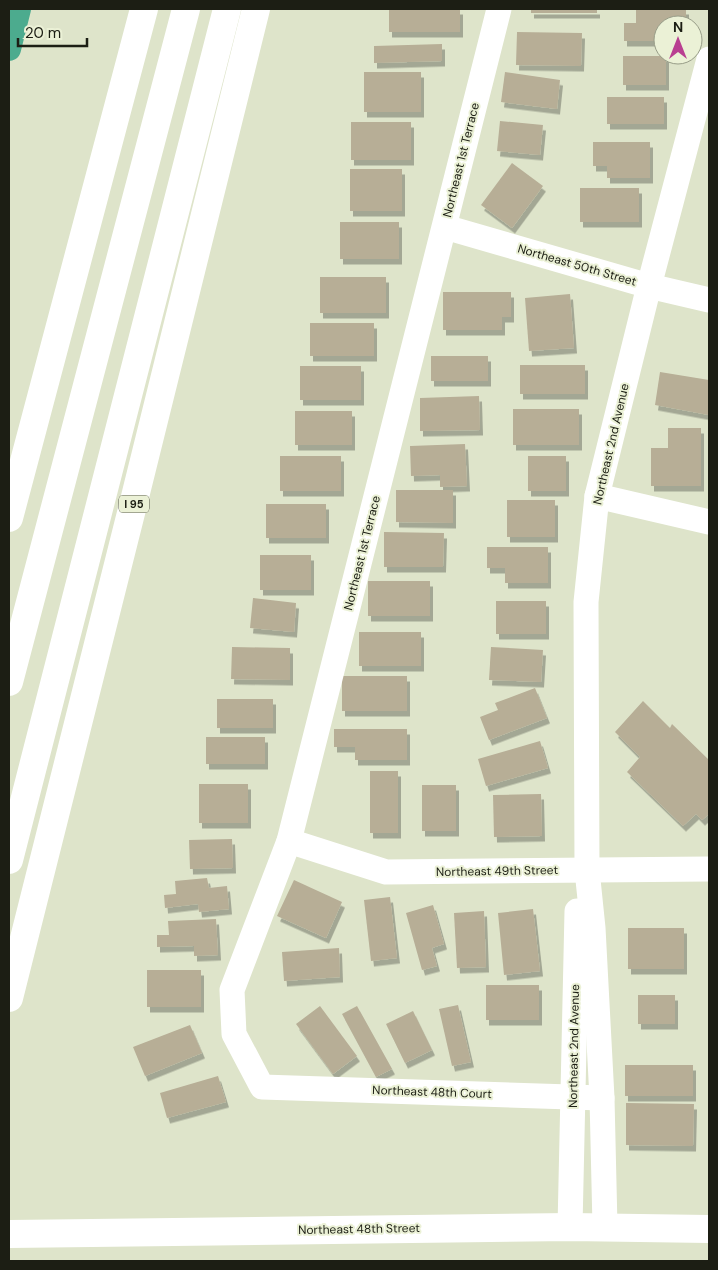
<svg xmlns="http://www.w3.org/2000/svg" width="718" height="1270" font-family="'DM Sans',sans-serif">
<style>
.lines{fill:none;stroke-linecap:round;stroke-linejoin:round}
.canal{stroke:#4cab8e;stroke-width:24}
.building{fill:#b7ae96;filter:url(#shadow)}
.minor{stroke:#fff;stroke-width:25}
.major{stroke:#fff;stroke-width:28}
.highway{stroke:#fff;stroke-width:28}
.labels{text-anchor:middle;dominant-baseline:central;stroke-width:4;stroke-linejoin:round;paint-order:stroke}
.shield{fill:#ebf1d6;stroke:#5a5d4e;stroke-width:1}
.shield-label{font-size:11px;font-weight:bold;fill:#1c1e14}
.street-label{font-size:12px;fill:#1c1e14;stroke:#ebf1d6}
</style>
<defs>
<filter id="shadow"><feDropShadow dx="3" dy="5.5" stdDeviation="0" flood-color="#0004"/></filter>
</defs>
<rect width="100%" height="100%" fill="#dee4ca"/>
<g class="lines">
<path class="canal" d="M9,49l10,-40"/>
</g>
<g class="building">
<rect x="389" y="9" width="71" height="23"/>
<rect x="531" y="9" width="66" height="4"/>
<path d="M636,9h50v16h-23v16h-39v-18h12z"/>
<path d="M517,32l65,1 -1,33 -65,-1z"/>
<path d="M442,44v17l-68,2v-17z"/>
<rect x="623" y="56" width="43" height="29"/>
<rect x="364" y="72" width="57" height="40"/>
<path d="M505,72l55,8 -3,29 -56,-7z"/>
<rect x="607" y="97" width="57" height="27"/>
<path d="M500,121l43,4 -3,30 -43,-4z"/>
<rect x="351" y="122" width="60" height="38"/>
<path d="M593,142h57v36h-43v-12h-14z"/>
<path d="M512,163l31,23 -31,42 -31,-23z"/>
<rect x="350" y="169" width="52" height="42"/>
<rect x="580" y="188" width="59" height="34"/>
<rect x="340" y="222" width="59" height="37"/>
<rect x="320" y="277" width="66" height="36"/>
<path d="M443,292h68v25h-9v13h-59z"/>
<path d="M570,294l4,54 -45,3 -4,-53z"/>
<rect x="310" y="323" width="64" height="33"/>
<rect x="431" y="356" width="57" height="25"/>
<rect x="520" y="365" width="65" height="29"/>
<rect x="300" y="366" width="61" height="34"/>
<path d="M660,372l49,8v35l-54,-10z"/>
<path d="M479,396l1,34 -60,1v-33z"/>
<rect x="513" y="409" width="66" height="36"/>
<rect x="295" y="411" width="57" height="34"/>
<path d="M668,428h33v58h-50v-38h17z"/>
<path d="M465,444l2,42 -27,1v-12l-29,1 -1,-30z"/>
<rect x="280" y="456" width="61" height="35"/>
<rect x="528" y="456" width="38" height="35"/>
<path d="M396,490h57v33l-57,-1z"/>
<rect x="507" y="500" width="48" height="37"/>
<rect x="266" y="504" width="60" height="34"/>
<path d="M384,532l60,1 -1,34h-59z"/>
<path d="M487,547h61v36h-43v-15h-18z"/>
<rect x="260" y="555" width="51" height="35"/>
<rect x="368" y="581" width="62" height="35"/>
<path d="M253,598l43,5 -2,29 -44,-4z"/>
<rect x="496" y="601" width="50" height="33"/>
<rect x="359" y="632" width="62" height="34"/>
<path d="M232,647l58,1v32l-59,-1z"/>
<path d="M491,647l52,3 -2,32 -52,-2z"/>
<rect x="342" y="676" width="65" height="35"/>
<path d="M535,688l12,30 -58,22 -9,-23 18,-7 -3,-7z"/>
<rect x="217" y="699" width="56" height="29"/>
<path d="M643,701l27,27 2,-4 37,36v54l-7,6 -6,-6 -13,12 -56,-54 13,-15 -25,-25z"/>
<path d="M334,729h73v31h-52v-13h-21z"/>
<rect x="206" y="737" width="59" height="27"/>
<path d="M540,741l8,27 -62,18 -8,-27z"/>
<rect x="370" y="771" width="28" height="62"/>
<rect x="199" y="784" width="49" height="39"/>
<rect x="422" y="785" width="34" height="46"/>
<path d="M541,794l1,42 -48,1 -1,-42z"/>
<path d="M232,839l1,29 -43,1 -1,-29z"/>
<path d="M207,878l2,10 18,-2 2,23 -30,3 -1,-8 -33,4 -1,-13 12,-1 -1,-13z"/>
<path d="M294,880l48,22 -16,36 -49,-22z"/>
<path d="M390,897l7,61 -26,3 -7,-61z"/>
<path d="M433,905l11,39 -12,4 5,18 -15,4 -16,-57z"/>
<path d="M533,909l7,62 -36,4 -6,-62z"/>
<path d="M484,911l2,56 -29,1 -3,-55z"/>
<path d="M216,919l2,36 -24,1v-10l-37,1v-12h12l-1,-14z"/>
<rect x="628" y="928" width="56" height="41"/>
<path d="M339,948l1,29 -56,4 -2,-29z"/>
<rect x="147" y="970" width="54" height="37"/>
<rect x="486" y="985" width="53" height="35"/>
<rect x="638" y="995" width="37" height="29"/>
<path d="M458,1005l13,57 -19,4 -13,-57z"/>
<path d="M320,1006l37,50 -24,18 -37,-50z"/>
<path d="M357,1006l35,63 -16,8 -34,-63z"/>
<path d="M413,1011l19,39 -27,13 -19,-39z"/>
<path d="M190,1025l12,28 -57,23 -12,-29z"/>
<rect x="625" y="1065" width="68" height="31"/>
<path d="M218,1076l8,26 -59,16 -7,-25z"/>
<path d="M626,1103l68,1 -1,42 -67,-1z"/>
</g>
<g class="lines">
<g class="minor">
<path d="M499,9l-210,832 -57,149 2,44 28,53 340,11"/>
<path d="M445,227l204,59 60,14"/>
<path d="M597,496l112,26"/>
<path d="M289,841l97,31 323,-3"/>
<path d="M570,1227l7,-316"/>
<path d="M605,1227l-3,-129 -9,-170 -6,-58 -1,-268 11,-106 52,-210 60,-227"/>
</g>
<path class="major" d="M9,1234l561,-7 139,2"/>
<g class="highway">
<path d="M9,518l135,-509"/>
<path d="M9,682l177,-673"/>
<path d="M9,860l218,-851"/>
<path d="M9,998l123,-489 124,-500"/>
</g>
</g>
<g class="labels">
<rect class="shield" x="119" y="495.5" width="30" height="17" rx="4"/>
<g class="shield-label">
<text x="134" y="504">I 95</text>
</g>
<g class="street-label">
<text transform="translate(461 160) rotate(-76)">Northeast 1st Terrace</text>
<text transform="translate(577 265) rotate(16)">Northeast 50th Street</text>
<text transform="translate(611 444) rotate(-77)">Northeast 2nd Avenue</text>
<text transform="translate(362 553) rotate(-76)">Northeast 1st Terrace</text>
<text transform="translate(497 871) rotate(-1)">Northeast 49th Street</text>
<text transform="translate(574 1046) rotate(-89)">Northeast 2nd Avenue</text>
<text transform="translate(432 1092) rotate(2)">Northeast 48th Court</text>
<text transform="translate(359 1229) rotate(-1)">Northeast 48th Street</text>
</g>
</g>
<rect width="718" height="1270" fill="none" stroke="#1c1e14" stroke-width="20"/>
<g transform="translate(678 40)"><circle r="24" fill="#ebf1d6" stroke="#989d88"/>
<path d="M0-4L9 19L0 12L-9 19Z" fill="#b93f91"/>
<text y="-8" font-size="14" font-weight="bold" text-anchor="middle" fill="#1c1e14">N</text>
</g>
<path d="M18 38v8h69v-8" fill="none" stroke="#1c1e14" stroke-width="2.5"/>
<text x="25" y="38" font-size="15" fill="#1c1e14" stroke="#ebf1d6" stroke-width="4" paint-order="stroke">20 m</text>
</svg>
